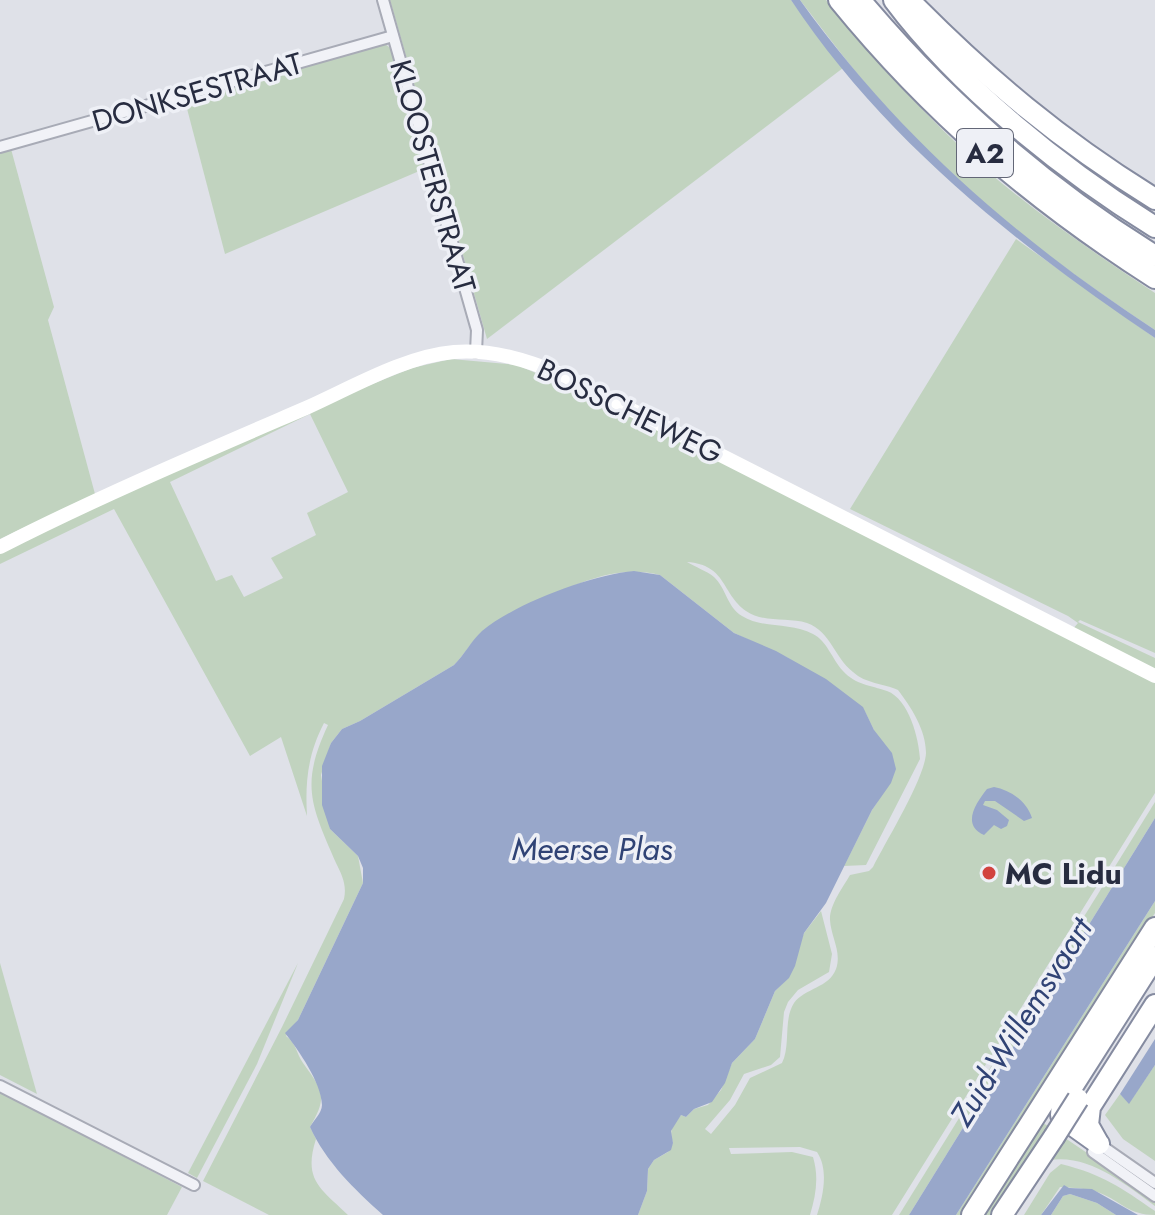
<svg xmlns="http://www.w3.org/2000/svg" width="1155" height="1215" font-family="Jost,sans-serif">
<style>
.green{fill:#c1d3bf;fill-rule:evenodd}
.water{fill:#98a7ca}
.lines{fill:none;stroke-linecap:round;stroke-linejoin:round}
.street-casing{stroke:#a8abb6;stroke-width:14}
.highway-casing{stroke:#858ba0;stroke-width:24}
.street{stroke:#f1f2f7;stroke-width:10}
.secondary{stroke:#fff;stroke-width:14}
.highway{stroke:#fff;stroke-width:20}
.highway-bridge-casing{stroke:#858ba0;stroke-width:24;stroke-linecap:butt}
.highway-bridge{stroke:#fff;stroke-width:20}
.poi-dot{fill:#d2433f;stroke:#eef0f6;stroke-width:3}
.labels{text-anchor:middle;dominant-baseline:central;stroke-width:7;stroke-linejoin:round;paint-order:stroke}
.shield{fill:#eef0f6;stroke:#636777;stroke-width:2}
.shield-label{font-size:28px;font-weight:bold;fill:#272c40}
.street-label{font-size:30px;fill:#272c40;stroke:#eef0f6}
.poi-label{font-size:30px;font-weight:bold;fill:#272c40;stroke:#eef0f6;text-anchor:start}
.water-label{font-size:32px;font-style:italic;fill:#304375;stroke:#eef0f6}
</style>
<rect width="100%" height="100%" fill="#dfe1e8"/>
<g class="green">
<path d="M390,0h401l52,68 -356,271z"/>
<path d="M800,0h26c49,60 101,119 160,170 53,45 111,85 169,123v37c-94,-62 -187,-131 -263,-216 -33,-36 -62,-75 -92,-114z"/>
<path d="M385,44l8,6 31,119 -199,85 -40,-153z"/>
<path d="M11,149l43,158 -6,13 47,174 -95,45v-387z"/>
<path d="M1016,239l139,99v315l-75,-33 -2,2 77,36v14l-83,-42 6,-7 -10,-7 -218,-107z"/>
<path d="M451,359l66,6 96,41 542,274v113l-263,422h-75c6,-19 12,-45 0,-63l-17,-5 -71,1 2,6 61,-2 21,5c6,20 3,38 -3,58h-172l9,-24 1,-22 6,-9 14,-8 5,-9c-4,-12 -1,-19 8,-28l5,2 8,-8 14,-4 13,-15 11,-27 23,-24 20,-48 8,-8 21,-50 17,-22 11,43 -3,18 -31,18 -10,12 -4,10 -4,45 -9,8 -27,9 -14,26 -25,29 6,5 24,-29 15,-27 32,-15c9,-18 1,-43 12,-60 11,-15 35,-15 42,-34 6,-17 -5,-32 -6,-49 -1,-14 13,-33 20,-45l19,-4 4,-4c13,-26 52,-89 53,-114 0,-23 -15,-46 -28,-63 -15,-7 -32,-6 -45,-18 -19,-15 -22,-40 -46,-49 -19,-6 -44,0 -61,-12 -25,-18 -19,-46 -59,-49 8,5 20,9 27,15 12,11 13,30 28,39 21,13 49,6 71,18 14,7 19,25 30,37 13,14 27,14 44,20 22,8 32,48 33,68l-54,106 -22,1 28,-56 6,-9 -4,-71 -9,-18 -77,-54 -54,-25 -74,-58c-43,-11 -81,8 -119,25 -18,9 -38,16 -54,28 -14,10 -21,25 -33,37l-94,56 -18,8 -11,14 -10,32 9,54 28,27 5,27 -65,137 -12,16c11,8 10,17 17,27 20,28 25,33 7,64l6,12c-13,41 4,49 32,76h-79l-66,-34 79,-154 62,-128c3,-14 -2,-24 -8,-36 -25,-58 -36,-78 -8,-138l-4,-2c-16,31 -19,58 -17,93l-26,-79 -31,19 -136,-247 -114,55v-13l323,-147 89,-36zM310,414l38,78 -41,21 9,22 -45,23 12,20 -39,19 -12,-22 -16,6 -46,-99z"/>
<path d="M1155,802v16l-246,397h-10z"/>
<path d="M1155,901v12l-193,302h-6z"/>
<path d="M0,963l37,131 -37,-19z"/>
<path d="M298,963l-41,101 -60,114 -9,-5z"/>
<path d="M1155,1065v96l-32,-22 -18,-24 15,-21 9,9z"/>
<path d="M0,1092l182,95 -15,28h-167z"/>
<path d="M1039,1121l13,7 -56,87h-18z"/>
<path d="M1065,1138l90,61v7c-30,-22 -66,-52 -105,-46z"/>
<path d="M1061,1164c43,11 59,23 94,47v4c-26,0 -33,-13 -55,-22 -13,-5 -26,-5 -40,-6l-19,28h-17l26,-42z"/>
<path d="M1070,1194l27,9 19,12h-65l12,-19z"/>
</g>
<g class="water">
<path d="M791,0h9c97,135 216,239 355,330v8c-137,-92 -272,-199 -364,-338z"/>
<path d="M634,571l26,4 74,58 42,18 50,28 37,28 11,23 18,23 4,16 -5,14 -19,27 -46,93 -22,30 -9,33 -6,12 -14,13 -20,48 -23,24 -7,20 -13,19 -18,7 -8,8 -5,-2 -10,16 2,12 -2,7 -17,10 -6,9 -1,22 -9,24h-255c-29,-26 -57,-53 -73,-88 3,-6 12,-14 12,-22 -1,-23 -23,-54 -37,-72l13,-13 65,-137v-15l-5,-12 -28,-27 -8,-24v-39l9,-23 11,-14 18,-8 94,-56c11,-11 17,-24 28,-34 34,-28 109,-56 152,-60z"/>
<path d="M994,787c16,3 33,14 38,31l-8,3 -29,-20h-10l-2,4 14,5 12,10 -2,6 -6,3 -7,-4 -10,10c-23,-10 -8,-32 3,-46z"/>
<path d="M1155,818v83l-199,314h-47z"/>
<path d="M1155,1039v26l-26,39 -9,-10z"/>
<path d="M1064,1185l5,3 23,1 46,26h-22l-19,-12 -27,-9 -7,2 -12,19h-10z"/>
</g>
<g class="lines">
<g class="street-casing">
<g id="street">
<path d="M383,0l94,330 -1,22"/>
<path d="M0,147l393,-111"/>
<path d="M0,1086l194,99"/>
<path d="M1099,1144l56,39"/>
<path d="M1093,1152l62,44"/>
</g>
</g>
<g class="highway-casing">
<g id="highway">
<path d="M839,0c92,113 194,200 316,278"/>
<path d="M860,0c85,101 182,186 295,256"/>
<path d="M894,0c65,87 169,170 261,227"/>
<path d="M910,1c77,78 151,140 245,198"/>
<path d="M1097,1141l-9,-16 2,-18 65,-102"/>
<path d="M1099,1144l-35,-25 -3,-4 1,-12 93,-146"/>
<path d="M972,1215l183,-287"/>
<path d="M1002,1215l52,-78"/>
</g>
</g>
<use href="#street" class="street"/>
<path class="secondary" d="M0,547c100,-51 204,-95 306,-139 45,-20 99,-52 148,-56 38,-3 72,8 107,22l594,302"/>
<use href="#highway" class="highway"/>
<g class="highway-bridge-casing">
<path id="highway-bridge" d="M1054,1137l24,-38"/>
</g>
<use href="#highway-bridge" class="highway-bridge"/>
</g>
<circle class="poi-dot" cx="989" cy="873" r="8"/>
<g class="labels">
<rect class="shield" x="957" y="129" width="56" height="48" rx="6"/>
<g class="shield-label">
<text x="985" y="153">A2</text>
</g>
<g class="street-label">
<text transform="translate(197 92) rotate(-16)">DONKSESTRAAT</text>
<text transform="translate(433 176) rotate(74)">KLOOSTERSTRAAT</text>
<text transform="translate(630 411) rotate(26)">BOSSCHEWEG</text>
</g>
<g class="poi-label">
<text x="1005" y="873">MC Lidu</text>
</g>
<g class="water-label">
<text x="592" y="849">Meerse Plas</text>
<text transform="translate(1021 1022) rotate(-58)">Zuid-Willemsvaart</text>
</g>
</g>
</svg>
